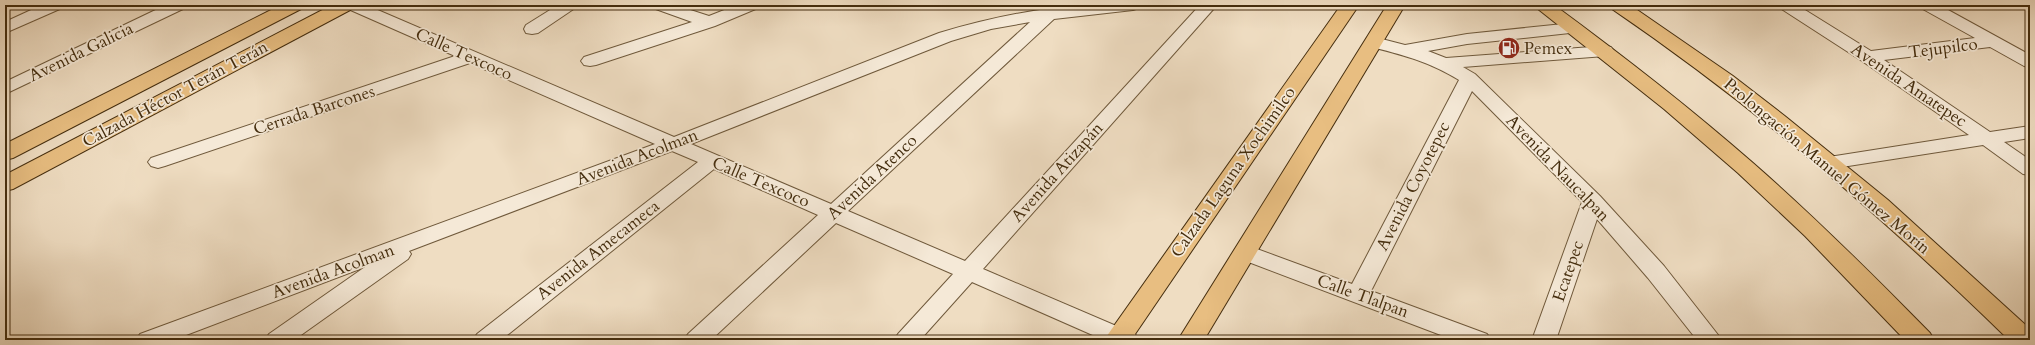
<svg xmlns="http://www.w3.org/2000/svg" width="2035" height="345" font-family="Cardo,serif">
<style>
.lines{fill:none;stroke-linecap:round;stroke-linejoin:round}
.minor-casing{stroke:#6f593b;stroke-width:2}
.major-casing{stroke:#442d0e;stroke-width:2}
.minor{fill:#f5e9d7;fill-rule:evenodd}
.major{fill:#e8be81;fill-rule:evenodd}
.labels{text-anchor:middle;dominant-baseline:central;stroke-width:3.5;stroke-linejoin:round;paint-order:stroke}
.poi-label{font-size:17px;fill:#442d0e;stroke:#f5e9d7;text-anchor:start}
.street-label{font-size:17px;fill:#442d0e;stroke:#f5e9d7}
</style>
<rect width="100%" height="100%" fill="#efddc2"/>
<filter id="stains"><feTurbulence type="fractalNoise" baseFrequency=".005" numOctaves="4"/><feColorMatrix values="0 0 0 0 .2 0 0 0 0 .09 0 0 0 0 .02 0 0 0 .5 -.17"/></filter>
<radialGradient id="worn" r=".72"><stop offset=".6" stop-color="#630" stop-opacity="0"/><stop offset="1" stop-color="#630" stop-opacity=".3"/></radialGradient>
<g class="lines">
<g class="minor-casing">
<g id="minor">
<path d="M42,5h22l-2,3 -57,25v-11z"/>
<path d="M166,5h21l-2,3 -180,86v-12z"/>
<path d="M344,5h22l308,132 265,-104c47,-14 97,-25 147,-28 18,-1 37,0 55,0l-2,3 -6,2 -79,9 -206,192 117,50 235,-256h17l-234,264 152,65 4,6h-35l-132,-58 -52,58h-26l4,-6 55,-60 -117,-51 -125,117h-27l4,-6 130,-119 -104,-46 -213,171h-28l4,-6 221,-172 -26,-11 -263,100 2,3 -3,5 -114,81h-29l4,-6 96,-67 -192,73h-37l4,-6 515,-190 -185,-81 -305,103 -7,2 -7,-2 -3,-4 3,-4 304,-102 -109,-48zM1030,22l-199,182 -140,-60 260,-103 40,-12z"/>
<path d="M558,5h19l-2,3 -37,25 -6,1 -6,-1 -2,-4 2,-4z"/>
<path d="M651,5h24l34,11 28,-11h23l-2,3 -43,18 -119,39 -6,1 -6,-1 -3,-4 3,-4 108,-35 -39,-14z"/>
<path d="M1778,5h19l74,46 104,-13 -54,-30 -2,-3h20l91,50v12l-6,-1 -34,-19 -106,13 106,72 40,-6v12l-26,4 26,18v15l-7,-1 -40,-29 -154,24 -7,-2 -3,-4 3,-4 7,-2 140,-22 -107,-74 -82,-53z"/>
<path d="M1573,23l6,1 2,4 -2,4 -112,12 -39,7 18,7 159,-12 6,1 3,4 -3,4 -6,1 -142,11 12,7 125,122 64,70 58,74h-25l-49,-62 -51,-59 -41,121h-24l50,-138 -110,-111 -101,200 116,43 4,6h-37l-216,-82 -3,-5 3,-5 8,-3 106,39 107,-204c-31,-19 -56,-25 -91,-34l-3,-4 3,-4 6,-1 31,8 62,-11z"/>
</g>
</g>
<g class="major-casing">
<g id="major">
<path d="M281,5h23l-3,4 -288,149 -8,2v-16z"/>
<path d="M332,5h23l-3,4 -339,180 -8,2v-16z"/>
<path d="M1341,5h18l-228,335h-27z"/>
<path d="M1387,5h18l-201,335h-26z"/>
<path d="M1533,5h21c68,50 135,102 199,158 62,54 120,112 177,170l4,7h-29l-100,-104 -67,-63 -74,-64z"/>
<path d="M1609,5h21l103,71 53,41 102,83 142,129v11h-21c-126,-123 -252,-232 -397,-331z"/>
</g>
</g>
<use href="#minor" class="minor"/>
<use href="#major" class="major"/>
</g>
<defs>
<g id="fuel-disc" transform="scale(1.15)"><circle r="9.5" fill="#8f2418" stroke="#f5e9d7"/><path d="M-5.5-6h7V0h2V4h1.3V-2.5L3-4.5l.8-.8L6-3V5H2.5V1h-1V6h-7ZM-4.2-4.7v3.2H.2V-4.7Z" fill="#fff"/></g>
</defs>
<g fill-rule="evenodd">
<use href="#fuel-disc" x="1509" y="48"/>
</g>
<g class="labels">
<g class="poi-label">
<text x="1524" y="48">Pemex</text>
</g>
<g class="street-label">
<text transform="translate(1943 48) rotate(-7)">Tejupilco</text>
<text transform="translate(81 52) rotate(-26)">Avenida Galicia</text>
<text transform="translate(464 54) rotate(24)">Calle Texcoco</text>
<text transform="translate(1909 85) rotate(34)">Avenida Amatepec</text>
<text transform="translate(175 94) rotate(-28)">Calzada Héctor Terán Terán</text>
<text transform="translate(314 110) rotate(-18)">Cerrada Barcones</text>
<text transform="translate(637 157) rotate(-21)">Avenida Acolman</text>
<text transform="translate(1827 166) rotate(40)">Prolongación Manuel Gómez Morín</text>
<text transform="translate(1558 168) rotate(46)">Avenida Naucalpan</text>
<text transform="translate(1057 172) rotate(-48)">Avenida Atizapán</text>
<text transform="translate(1233 172) rotate(-55)">Calzada Laguna Xochimilco</text>
<text transform="translate(872 177) rotate(-43)">Avenida Atenco</text>
<text transform="translate(761 182) rotate(23)">Calle Texcoco</text>
<text transform="translate(1413 186) rotate(-63)">Avenida Coyotepec</text>
<text transform="translate(598 250) rotate(-38)">Avenida Amecameca</text>
<text transform="translate(333 271) rotate(-20)">Avenida Acolman</text>
<text transform="translate(1568 271) rotate(-71)">Ecatepec</text>
<text transform="translate(1363 296) rotate(20)">Calle Tlalpan</text>
</g>
</g>
<rect width="2035" height="345" fill="none" stroke="#efddc2" stroke-width="20"/>
<rect x="6" y="6" width="2023" height="333" fill="none" stroke="#442d0e" stroke-width="2"/>
<rect x="10" y="10" width="2015" height="325" fill="none" stroke="#442d0e"/>
<rect width="100%" height="100%" filter="url(#stains)"/>
<rect width="100%" height="100%" fill="url(#worn)"/>
</svg>
